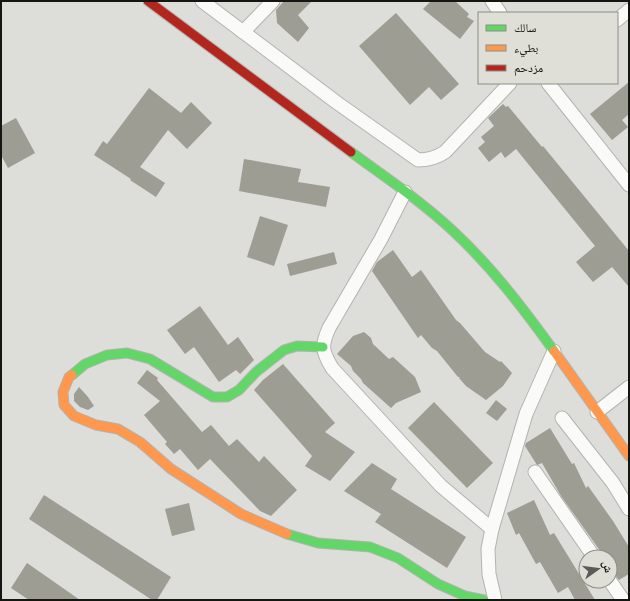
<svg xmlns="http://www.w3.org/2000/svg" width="630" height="601" font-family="'Open Sans','Noto Naskh Arabic',sans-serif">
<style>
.building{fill:#9d9d94}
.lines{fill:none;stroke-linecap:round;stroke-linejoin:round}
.street-casing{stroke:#b3b3b0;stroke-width:15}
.fast-casing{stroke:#b3b3b0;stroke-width:11}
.slow-casing{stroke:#b3b3b0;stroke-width:11}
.jam-casing{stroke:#b3b3b0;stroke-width:11}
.street{stroke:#fafaf9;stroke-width:13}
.fast{stroke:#63d668;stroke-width:9}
.slow{stroke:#ff974d;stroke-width:9}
.jam{stroke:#b3261e;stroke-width:9}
</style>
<rect width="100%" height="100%" fill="#ddddd9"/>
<g class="building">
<path d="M284,1h28l-14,14 11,13 -11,14 -21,-19 -1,-13z"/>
<path d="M431,1h24l14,13 -2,3 7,4 -14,18 -37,-30z"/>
<path d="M396,13l63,71 -18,16 -12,-13 -19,18 -51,-59z"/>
<path d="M629,82v32l-7,6 6,7 -16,13 -22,-26z"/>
<path d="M149,88l32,25 10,-11 21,21 -25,26 -19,-19 -28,37 25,16 -9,14 -26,-17 1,-1 -37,-24 9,-14 4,3z"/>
<path d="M503,104l3,3 2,-1 34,41 1,-1 86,105v36l-17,-20 -19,15 -17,-20 19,-16 -79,-97 -11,9 -4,-6 -12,10 -11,-14 7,-6 -4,-5 13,-11 -6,-8z"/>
<path d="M16,118l19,35 -27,15 -7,-13v-29z"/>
<path d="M244,159l57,10 -3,13 32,5 -4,20 -87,-16z"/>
<path d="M260,216l28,9 -14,41 -27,-9z"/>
<path d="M393,250l19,27 9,-7 35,50 4,3 25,29 15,10 1,-1 11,12 -9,13 -17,14 -20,-14 -7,-8 1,-1h-2l-21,-26 -5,-3 -11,-13 -3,3 -46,-67 5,-9z"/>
<path d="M334,252l3,12 -47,12 -3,-12z"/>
<path d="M200,306l28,39 10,-8 16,23 -14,14 -4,-4 -17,12 -25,-35 -9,7 -18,-24z"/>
<path d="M364,332l7,6 2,6 16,15 4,-2 22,20 6,15 -25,11 -5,5 -28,-25 -2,-4 -8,-8 -2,-5 -14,-12 16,-18z"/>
<path d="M283,364l52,59 -10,9 30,20 -25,29 -25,-15 7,-10 -58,-66 9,-10z"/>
<path d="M147,370l11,8 -1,2 45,52 9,-7 18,21 8,-7 22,23 5,-6 33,34 -26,26 -11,-5 -50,-52 -12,11 -18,-21 -6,5 -9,-10 2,-2 -23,-27 16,-14 -23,-18z"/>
<path d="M79,387l9,10 6,9 -6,4 -8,-3 -6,-6v-7z"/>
<path d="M496,400l11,9 -10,12 -11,-8z"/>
<path d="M434,402l59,61 -26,25 -59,-60z"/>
<path d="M550,428l22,36 2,-1 12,25 2,-2 25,35 16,26v27l-10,6 -5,-6 -4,-1v-16h-8l-1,-5 -40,-56 -19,-33 -5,2 -12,-19 1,-3z"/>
<path d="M372,463l25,16 -6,10 75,48 -19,31 -72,-46 6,-8 -37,-23z"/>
<path d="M44,495l127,82 -14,23h-5l-123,-81z"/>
<path d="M534,500l16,35 4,-2 41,67h-20l-7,-13 -10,6 -18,-31 -4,2 -17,-31 -3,2 -9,-22z"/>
<path d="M189,503l6,27 -23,6 -7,-27z"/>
<path d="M27,563l53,37h-51l-18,-12z"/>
</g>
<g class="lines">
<g class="street-casing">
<g id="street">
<path d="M202,1l134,101 82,58c11,0 18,-2 27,-8l65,-69"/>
<path d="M492,1l8,12"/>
<path d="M617,20l12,-10"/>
<path d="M243,32l30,-31"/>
<path d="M548,83l81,102"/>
<path d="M405,192l-24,47 -52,89c-8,18 -7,23 3,40l109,118 51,43"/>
<path d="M597,412l32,-25"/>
<path d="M562,418l51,65 16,26"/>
<path d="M535,472l59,85"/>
<path d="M610,581l13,19"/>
<path d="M495,600l-6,-26 -1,-25 4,-20 34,-115 28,-63"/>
</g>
</g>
<g class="fast-casing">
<g id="fast">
<path d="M351,152c34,25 70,49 101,78 39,36 71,78 102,121"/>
<path d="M72,375l13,-11 22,-9 20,-2 23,6 63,38h14l12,-7 17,-18 28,-22 13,-4 26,1"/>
<path d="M287,534l31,9 52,4 28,11 40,26 27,12 19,4"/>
</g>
</g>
<g class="slow-casing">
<g id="slow">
<path d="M554,351l75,105"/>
<path d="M72,375l-3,2 -6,15 1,13 10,11 22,9 22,4 22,13 31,27 70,45 46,20"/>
</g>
</g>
<g class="jam-casing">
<path id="jam" d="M148,1l203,151"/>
</g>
<use href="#street" class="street"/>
<use href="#fast" class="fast"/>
<use href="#slow" class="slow"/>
<use href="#jam" class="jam"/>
</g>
<rect width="630" height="601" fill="none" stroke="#151512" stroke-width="4"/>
<rect x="478" y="12" width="140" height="72" fill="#dfdfd7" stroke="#8e8e88"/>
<rect x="486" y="25" width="20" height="6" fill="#63d668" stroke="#8e8e88"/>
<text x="514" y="32" font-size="12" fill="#151512">سالك</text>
<rect x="486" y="45" width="20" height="6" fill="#ff974d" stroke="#8e8e88"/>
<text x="514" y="52" font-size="12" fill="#151512">بطيء</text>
<rect x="486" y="65" width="20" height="6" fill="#b3261e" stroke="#8e8e88"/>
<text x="514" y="72" font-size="12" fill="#151512">مزدحم</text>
<g transform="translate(598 569) rotate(76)"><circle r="19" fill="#dfdfd7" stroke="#8e8e88"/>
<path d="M0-3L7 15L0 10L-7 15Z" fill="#5b5b58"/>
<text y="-6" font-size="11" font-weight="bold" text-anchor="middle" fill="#151512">ش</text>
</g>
</svg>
